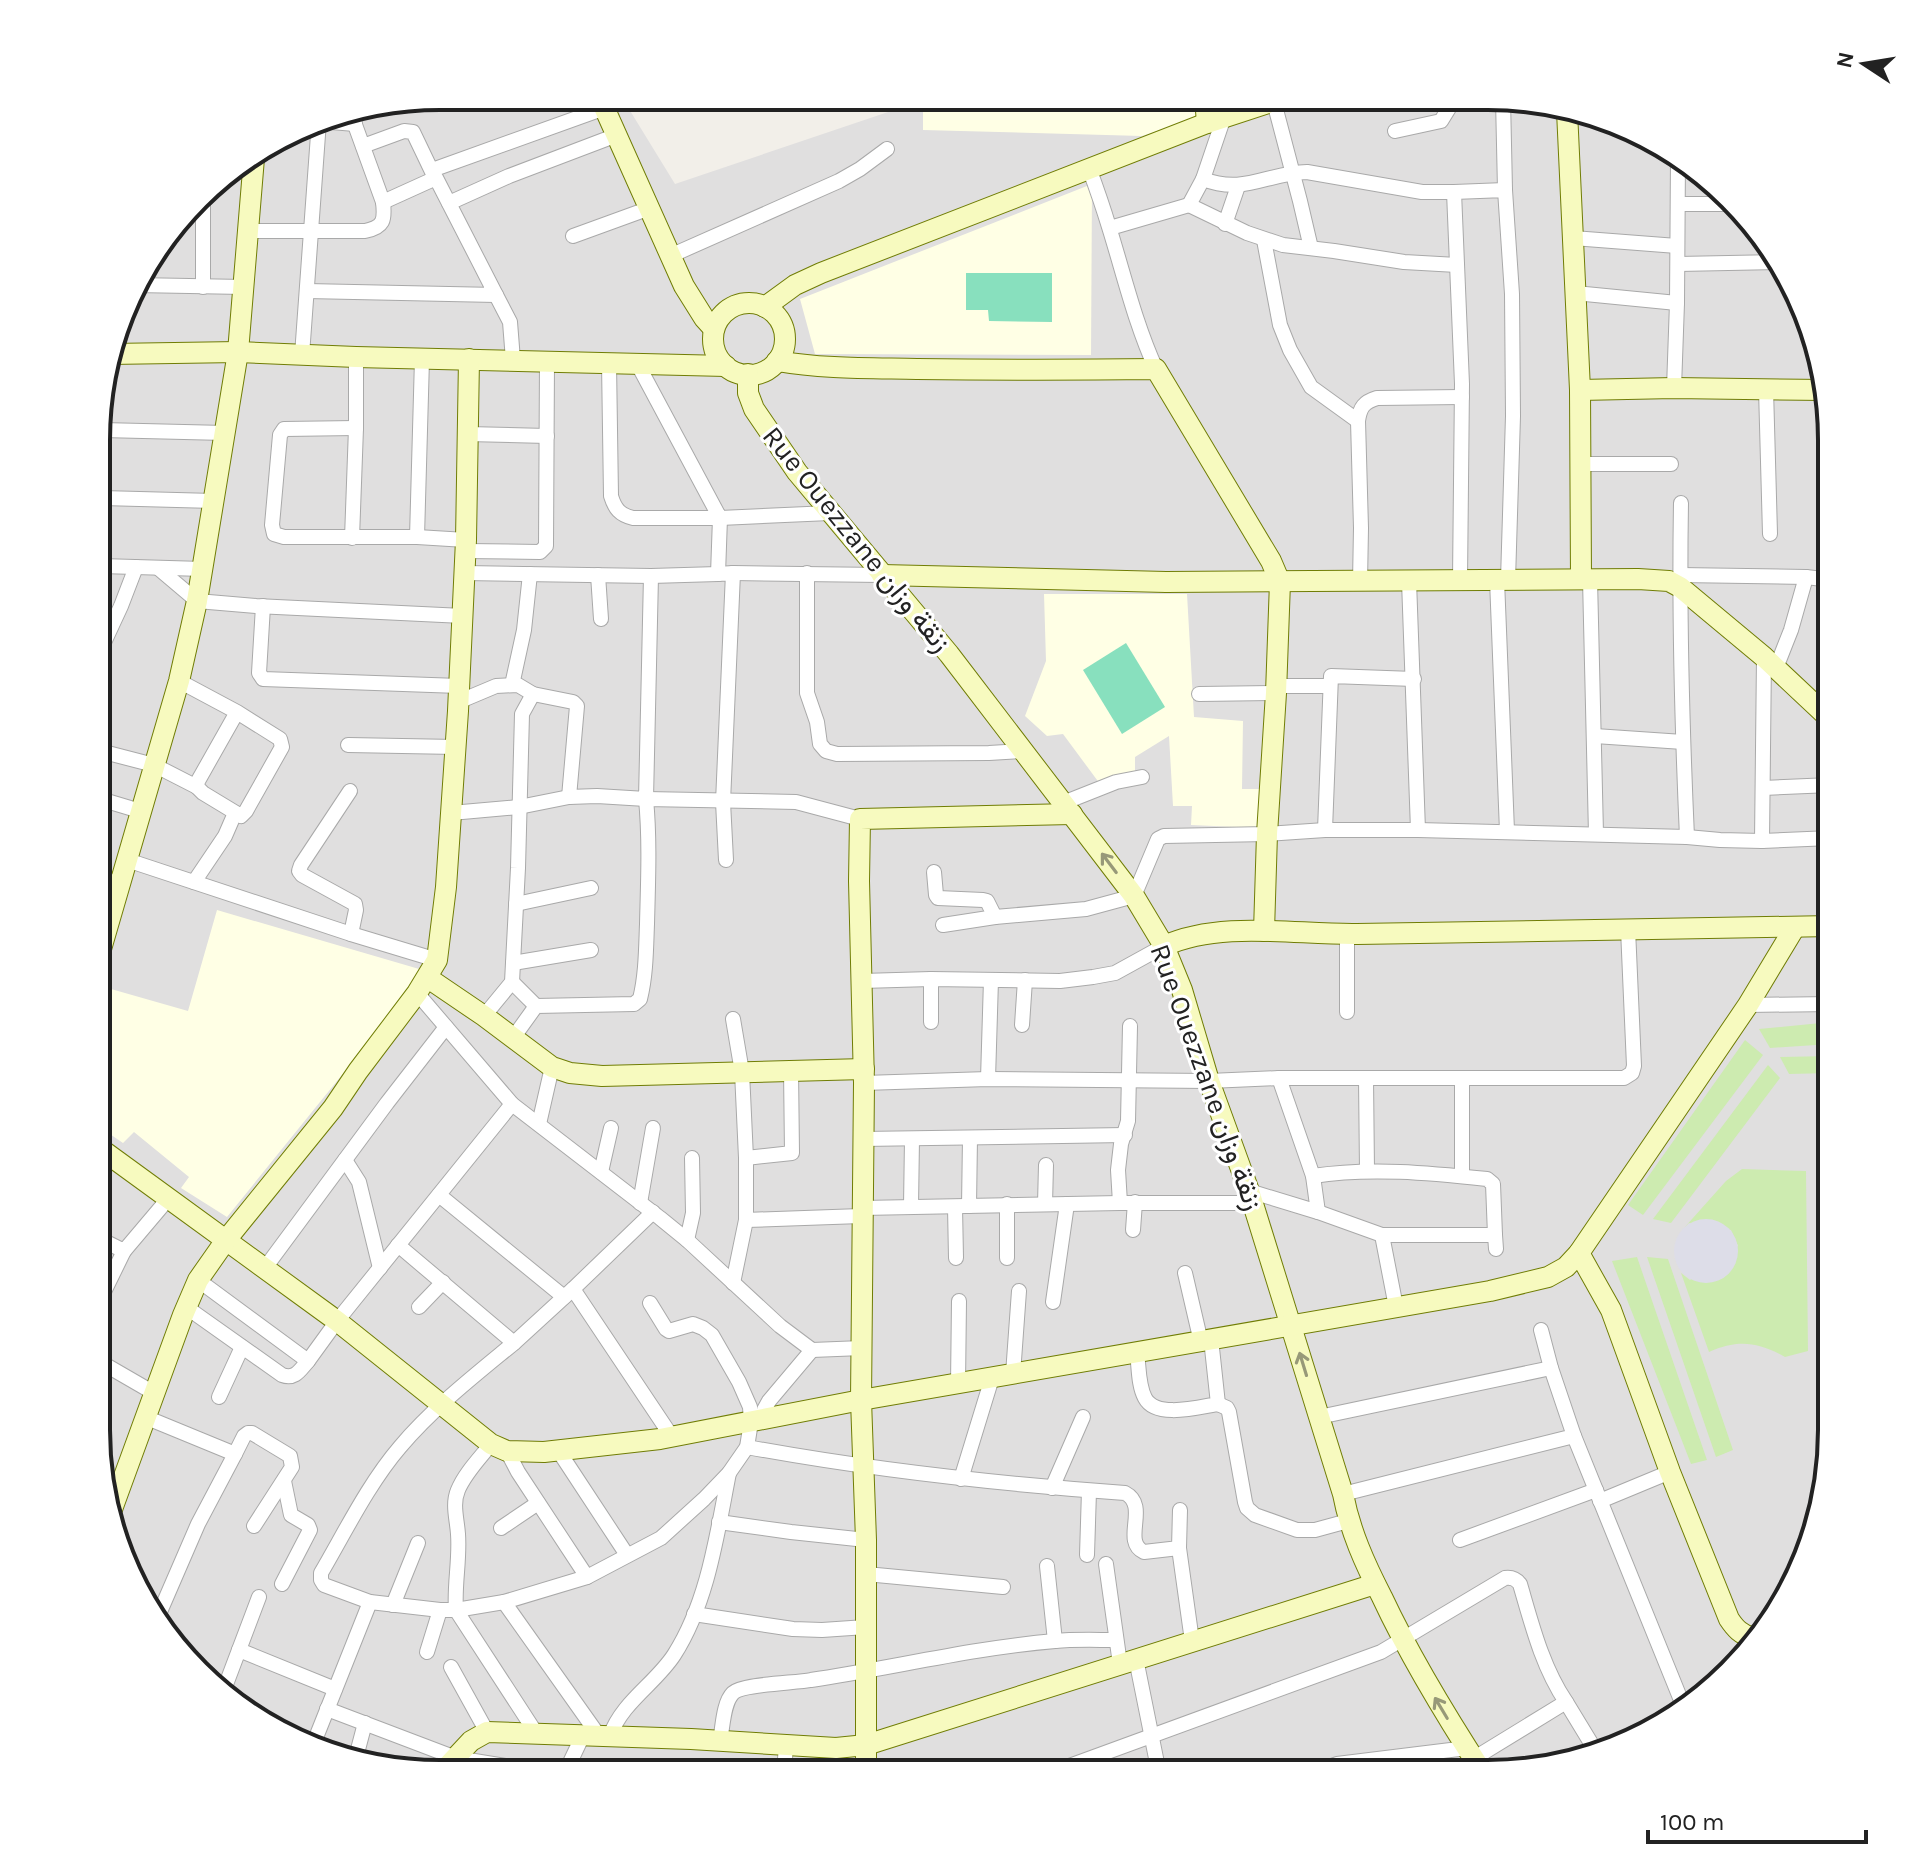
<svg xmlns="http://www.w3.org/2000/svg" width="1928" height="1870" font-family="Karla,Vazirmatn,sans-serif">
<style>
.residential{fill:#e0dfdf}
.education{fill:#ffffe5}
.grass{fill:#cdebb0}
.pitch{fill:#88e0be}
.plaza{fill:#dddde8}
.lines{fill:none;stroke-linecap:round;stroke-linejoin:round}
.street-casing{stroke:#a9a9a9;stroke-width:16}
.secondary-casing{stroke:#707d05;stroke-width:22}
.street{stroke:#fff;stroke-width:14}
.secondary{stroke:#f7fabf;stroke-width:20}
.oneway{stroke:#979978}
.labels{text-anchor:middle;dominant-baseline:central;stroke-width:6;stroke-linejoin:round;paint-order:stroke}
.street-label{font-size:28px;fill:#222;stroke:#fff}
.rim{fill:none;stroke:#222;stroke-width:4}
</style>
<rect width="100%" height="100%" fill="#f2efe9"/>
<path class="residential" d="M440,96h181l54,88 222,-75v-12l635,2 128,43 101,88 45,79 25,109v1034l-35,131 -98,120 -79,45 -109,25h-1092l-131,-35 -120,-98 -45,-79 -25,-109 6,-1079 39,-105 72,-87 115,-67z"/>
<g class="education">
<path d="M923,97l272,1 1,20 -54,18 -219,-6z"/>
<path d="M1092,184l-1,171 -276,-1 -15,-55z"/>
<path d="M1044,594h143l7,123 49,4 -1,68h21l-3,39 -69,-3 1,-19h-19l-4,-70 -34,21v16l-35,11 -37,-50 -16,2 -22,-20 21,-55z"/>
<path d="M217,910l209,61 -199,246 -46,-29 8,-11 -55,-45 -11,11 -25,-17 1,-94 12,-43 77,22z"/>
</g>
<g class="grass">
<path d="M1831,1022v22l-61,4 -11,-19z"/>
<path d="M1745,1040l18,15 -120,160 -15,-10z"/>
<path d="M1831,1056v17l-42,1 -9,-17z"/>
<path d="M1768,1065l12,13 -109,145 -18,-4z"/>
<path d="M1742,1169l64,2 2,180 -23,6c-27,-15 -47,-18 -76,-5l-28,-79 9,7 48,-34 -7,-16 -42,-7 -5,5 42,-47z"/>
<path d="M1637,1257l70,203 -16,4 -79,-203z"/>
<path d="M1647,1257l21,2 65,191 -17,7z"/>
</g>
<g class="pitch">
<path d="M966,273h86v49l-63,-1 -1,-11h-22z"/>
<path d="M1126,643l39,64 -43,27 -39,-64z"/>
</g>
<circle class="plaza" cx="1706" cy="1251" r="32"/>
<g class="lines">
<g class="street-casing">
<g id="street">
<path d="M1503,99l2,91"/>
<path d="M1274,102l26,99 11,47"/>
<path d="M1224,117l-21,62 -14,26 58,28 36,12 51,6 70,11 53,3"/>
<path d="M1395,131l46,-10 8,-13 1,-9"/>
<path d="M363,146l41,-15 9,1 22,46"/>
<path d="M1089,168c7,19 14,39 20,59 15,48 26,96 47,142"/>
<path d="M432,170l173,-62"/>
<path d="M1203,179c41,16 64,-6 104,-7l115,20h32"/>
<path d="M449,203l60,-27 108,-41"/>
<path d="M1678,204h53"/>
<path d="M1225,224l13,-38"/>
<path d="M1110,228l79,-23"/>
<path d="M249,231h116c19,-4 20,-11 18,-29l-33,-91"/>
<path d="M573,236l77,-28"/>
<path d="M1573,238l104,8"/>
<path d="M1264,240l16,85 10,25 21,37 47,34"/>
<path d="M670,256l169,-75 21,-12 27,-20"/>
<path d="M1678,264l101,-2"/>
<path d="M1789,279l2,9 7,7"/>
<path d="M135,285l109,2"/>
<path d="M203,287v-94"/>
<path d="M307,291l189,4 -60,-117 -53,24"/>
<path d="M1575,293l102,10"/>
<path d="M496,295l14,27 3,38"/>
<path d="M302,355l17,-234 36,3"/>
<path d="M637,363l83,155 110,-5"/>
<path d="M1674,388l3,-85 1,-145"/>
<path d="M1766,389l4,145"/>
<path d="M1829,407c-3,38 -8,78 2,117"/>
<path d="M356,428l-72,1 -4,6 -8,90 2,9 10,3h133l49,3"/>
<path d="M102,430l123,3"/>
<path d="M467,434l80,2"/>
<path d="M1580,464h91"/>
<path d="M102,498l112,3"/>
<path d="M1681,503c-2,112 1,223 6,334"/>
<path d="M417,537l5,-178"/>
<path d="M352,538l4,-110v-71"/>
<path d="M466,551l74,1 6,-6 1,-185"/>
<path d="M101,566l102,3"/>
<path d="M158,568l39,33 59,5 207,10"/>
<path d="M465,573l186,3 67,-2 2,-56h-87c-13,-3 -18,-9 -22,-22l-2,-133"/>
<path d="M733,573l149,2"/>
<path d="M807,573v120l10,29 3,22 6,7 11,3 152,-1 34,-2"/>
<path d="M718,574l15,-1 -10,229 3,58"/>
<path d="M598,575l3,44"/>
<path d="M1680,575l126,2 25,3"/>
<path d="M1590,579l6,255"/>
<path d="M1497,580l10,251"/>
<path d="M1409,581l9,249"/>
<path d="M1460,581l2,-197 -8,-192 51,-2 7,104 1,122 -5,164"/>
<path d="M1360,582l1,-54 -3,-107c2,-14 6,-19 19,-23l85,-1"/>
<path d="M263,606l-4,67 4,6 196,7"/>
<path d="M101,649l20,-43 15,-39"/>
<path d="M1776,668l15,-38 15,-53"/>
<path d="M179,681l58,31 43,27 2,8 -36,64 -5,5 -38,-23 -6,-6 1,-6 39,-69"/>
<path d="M512,685l12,-55 6,-56"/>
<path d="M1276,686h53"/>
<path d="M1199,694l77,-1"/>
<path d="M458,702l38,-16 22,-1 15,9 40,8 4,4 -8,91 28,-1 49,3 5,-223"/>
<path d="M1824,713l7,-25"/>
<path d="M1595,736l88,6"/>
<path d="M348,745l108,2"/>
<path d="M100,751l54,14 43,22"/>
<path d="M1763,788l68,-3"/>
<path d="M350,791l-49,74 -2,6 3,4 53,29 1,6 -5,24"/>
<path d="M100,799l40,12"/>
<path d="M1063,803l53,-21 26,-5"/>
<path d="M451,813l68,-6 50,-10"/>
<path d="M1325,830l6,-154 83,3"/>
<path d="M1762,841l2,-184"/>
<path d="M127,860l224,74 86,26"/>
<path d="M934,872l2,23 2,3 45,2 4,1 8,16"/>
<path d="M100,876l20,10"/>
<path d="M194,882l31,-46 10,-23"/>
<path d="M516,904l75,-16"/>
<path d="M943,925l52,-8 91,-8 48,-13 24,-57 6,-3 103,-2 58,-4h93l269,7 33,3 42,1 69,-3"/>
<path d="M1347,934v78"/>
<path d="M513,963l78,-13"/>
<path d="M862,981l69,-2 129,2 33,-4 22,-4 49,-27"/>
<path d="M512,982l24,24"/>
<path d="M417,993l95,111 148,114 27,22 93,86 32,24 50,-2"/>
<path d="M1748,1005l83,-1"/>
<path d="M484,1016l28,-34 6,-114 4,-154 11,-20"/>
<path d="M931,1022v-43"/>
<path d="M1022,1025l3,-45"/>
<path d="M513,1038l23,-32 98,-2 6,-5c6,-24 6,-50 7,-75 1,-41 3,-83 -1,-125l150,3 64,17"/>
<path d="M1366,1078l1,93"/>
<path d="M1462,1078v98"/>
<path d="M988,1079l3,-99"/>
<path d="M864,1083l124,-4 221,2 70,-3h345l8,-5 2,-7 -6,-137"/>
<path d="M539,1124l13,-57"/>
<path d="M862,1139l263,-4"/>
<path d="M746,1158l46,-5 -1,-83"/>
<path d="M345,1160l14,22 21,86"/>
<path d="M601,1172l10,-44"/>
<path d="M1313,1176c57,-9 117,-3 174,3l6,5 2,51"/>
<path d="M1249,1191l69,21 -5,-36 -34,-98"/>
<path d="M439,1195l125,102"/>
<path d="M640,1203l13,-75"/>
<path d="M1120,1203l-2,-33 3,-26 7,-23 2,-95"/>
<path d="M1045,1204l1,-39"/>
<path d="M911,1206l1,-67"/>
<path d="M969,1206l1,-68"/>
<path d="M955,1207l1,51"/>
<path d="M862,1208l258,-5h133"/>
<path d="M653,1212l-80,77 99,148"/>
<path d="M1318,1212l64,23"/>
<path d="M746,1220l115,-4"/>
<path d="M1133,1230l2,-28"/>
<path d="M98,1238l26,13 44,-52"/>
<path d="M687,1240l6,-27 -1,-55"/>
<path d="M398,1245l116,98 59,-54"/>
<path d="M1007,1258v-54"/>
<path d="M265,1268l122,-165 59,-76"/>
<path d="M1185,1273l16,69"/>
<path d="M733,1283l13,-63v-62l-4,-86 -9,-53"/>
<path d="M1053,1302l14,-98"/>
<path d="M98,1304l26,-53"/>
<path d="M186,1307l96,68c13,5 18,-5 26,-14l-110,-81"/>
<path d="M419,1307l24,-25"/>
<path d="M1396,1307l-14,-72h113l1,14"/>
<path d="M1137,1353c2,13 1,32 8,45 11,21 54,9 73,6l-7,-65"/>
<path d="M97,1360l57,33"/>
<path d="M308,1361l29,-40 175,-217"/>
<path d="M1013,1374l6,-83"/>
<path d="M958,1384l1,-83"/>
<path d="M219,1397l23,-50"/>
<path d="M1218,1404l9,4 2,4 16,90 2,6 8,7 42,15h18l33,-9"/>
<path d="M145,1417l90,37 9,-18 4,-3h4l38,23 2,11 -38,59"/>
<path d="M1319,1417l232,-49"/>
<path d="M763,1419l1,-9 5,-9 43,-51"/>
<path d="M1574,1436l111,274"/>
<path d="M491,1444c-11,14 -26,29 -33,46 -6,14 -1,29 0,44 2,26 -4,51 -2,76h-16l-70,-8 -46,-17 -3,-5v-7c24,-41 48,-90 79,-126 33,-39 74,-71 114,-104"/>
<path d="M747,1447c125,23 251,37 378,46 25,13 -4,48 19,59l35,-4 1,-38"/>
<path d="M558,1450l69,105"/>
<path d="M507,1451l11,21 69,105"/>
<path d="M961,1479l31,-101"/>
<path d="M1052,1488l31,-71"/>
<path d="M1343,1494l231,-58 -23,-68 -10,-38"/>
<path d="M1600,1501l70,-29"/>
<path d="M719,1522l72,10 75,8"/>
<path d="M501,1528l37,-25"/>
<path d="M1460,1540l136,-50"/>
<path d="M1179,1548l13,93"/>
<path d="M1087,1555l2,-64"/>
<path d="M1106,1564l14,100"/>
<path d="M1047,1566l8,75"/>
<path d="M866,1574l137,13"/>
<path d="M282,1584l28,-54 -2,-5 -17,-10 -7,-34"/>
<path d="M504,1602l95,134"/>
<path d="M393,1605l25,-62"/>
<path d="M694,1614l99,15 29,1 44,-3"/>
<path d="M156,1621l42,-97 37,-70"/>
<path d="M239,1650l96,39"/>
<path d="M427,1652l13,-42"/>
<path d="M1136,1659l23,114"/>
<path d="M451,1667l36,65"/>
<path d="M225,1687l34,-90"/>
<path d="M327,1709l129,49 49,8 61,5 17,-36"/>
<path d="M536,1733l-80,-123 48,-8 83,-25 74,-39 43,-39 25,-26 18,-26 4,-25 -1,-15 -11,-25 -27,-47 -9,-7 -10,-4 -24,7 -3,-2 -16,-26"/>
<path d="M610,1736c12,-34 45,-52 64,-81 34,-53 43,-121 55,-182"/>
<path d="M720,1740c3,-13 3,-37 13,-47 9,-9 63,-10 78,-13 81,-12 162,-32 244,-39 20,-2 41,-1 61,-1"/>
<path d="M313,1745l57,-143"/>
<path d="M356,1757l9,-34"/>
<path d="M1473,1759l93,-57 31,51"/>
<path d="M784,1773l2,-28"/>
<path d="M1050,1773l331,-121 124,-74c7,-1 11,1 15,6 12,41 22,82 46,118"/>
<path d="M1312,1773l25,-9 130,-16"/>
</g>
</g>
<g class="secondary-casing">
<g id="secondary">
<path d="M599,96l85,190 20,32 10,11"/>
<path d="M1205,98l2,25"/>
<path d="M1567,111l13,279 1,189"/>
<circle cx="749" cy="339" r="36"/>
<path d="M765,307l30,-22 26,-12 386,-150 76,-25"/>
<path d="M110,354l128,-2 118,5 370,9"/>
<path d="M777,361c46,8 93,7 140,8 80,1 159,1 239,0l115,192 9,21 -4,111 -9,141 -3,97"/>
<path d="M748,374v19l6,16 43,63 152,182 185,242 30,50 18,44 27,91 40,110 94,303c7,37 22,70 39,103 29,62 64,119 101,176"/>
<path d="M1580,390l94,-2 151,2"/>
<path d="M882,575l284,7 472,-3 31,2 11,6 84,70 67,63"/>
<path d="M1164,946c58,-26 131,-11 193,-12 158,-3 316,-6 474,-8"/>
<path d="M99,956l80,-275 18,-80 41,-249 16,-194"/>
<path d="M428,978l56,38 68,51 18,6 32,3 262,-7"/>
<path d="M98,1147l239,174 154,123 16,7 37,1 116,-13 201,-39 629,-109 58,-14 18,-10 13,-14 169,-248 47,-78"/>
<path d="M1579,1253l32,57 59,162 59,147c6,9 12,16 23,18"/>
<path d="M111,1512l72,-197 15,-35 28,-40 107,-132 25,-37 59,-78 20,-33 9,-73 12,-176 8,-171 3,-181"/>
<path d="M441,1773l30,-32 16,-9 204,7 145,9 30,-3 509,-161"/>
<path d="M866,1773v-233l-5,-140 3,-317 -5,-202 1,-62 212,-5"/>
</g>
</g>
<use href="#street" class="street"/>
<use href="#secondary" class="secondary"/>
</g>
<defs><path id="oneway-shaft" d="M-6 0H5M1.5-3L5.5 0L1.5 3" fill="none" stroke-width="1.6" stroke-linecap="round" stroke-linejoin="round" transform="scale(2)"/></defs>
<g class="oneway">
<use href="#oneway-shaft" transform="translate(1109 863) rotate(-127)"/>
<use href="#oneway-shaft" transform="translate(1303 1364) rotate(-107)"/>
<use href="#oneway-shaft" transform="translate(1441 1708) rotate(-121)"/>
</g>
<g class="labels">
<g class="street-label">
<text transform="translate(857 539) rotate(51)">Rue Ouezzane زنقة وزان</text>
<text transform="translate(1207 1077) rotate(70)">Rue Ouezzane زنقة وزان</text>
</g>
</g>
<path d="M0 0H1928V1870H0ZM440 110H1488A330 330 0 0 1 1818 440V1430A330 330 0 0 1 1488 1760H440A330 330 0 0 1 110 1430V440A330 330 0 0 1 440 110Z" fill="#fff" fill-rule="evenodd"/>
<path class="rim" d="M440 110H1488A330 330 0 0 1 1818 440V1430A330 330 0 0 1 1488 1760H440A330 330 0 0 1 110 1430V440A330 330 0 0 1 440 110Z"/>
<g transform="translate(1864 64) rotate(282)" stroke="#ffffff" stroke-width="6" paint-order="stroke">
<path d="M0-6L14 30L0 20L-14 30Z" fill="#222222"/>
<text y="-12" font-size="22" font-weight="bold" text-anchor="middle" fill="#222222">N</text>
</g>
<path d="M1648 1830v12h218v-12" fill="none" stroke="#222222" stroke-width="4"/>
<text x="1660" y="1830" font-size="24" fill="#222222" stroke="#ffffff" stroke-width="6" paint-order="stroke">100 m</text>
</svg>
